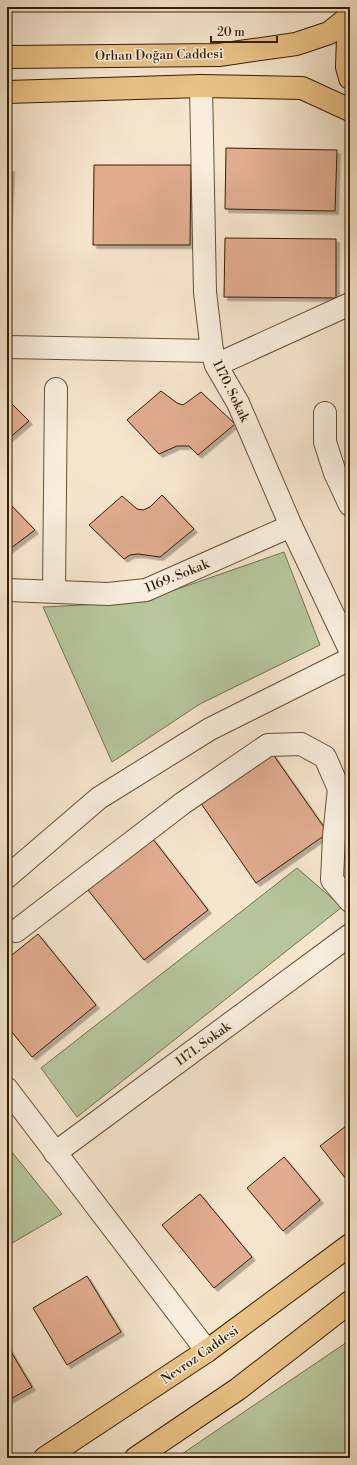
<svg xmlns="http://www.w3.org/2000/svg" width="357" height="1465" font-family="'Libre Bodoni',serif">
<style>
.green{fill:#b7c69c;stroke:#76724e}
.building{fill:#e1ac90;stroke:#351e00;filter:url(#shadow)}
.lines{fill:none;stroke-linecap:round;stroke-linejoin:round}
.minor-casing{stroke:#655033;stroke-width:24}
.major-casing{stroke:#351e00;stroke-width:24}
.minor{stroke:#f8eede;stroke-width:22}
.major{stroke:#eac286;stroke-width:22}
.labels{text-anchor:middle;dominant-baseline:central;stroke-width:3;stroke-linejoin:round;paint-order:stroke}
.street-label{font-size:13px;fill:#351e00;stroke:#f8eede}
</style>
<defs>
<filter id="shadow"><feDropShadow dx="3.5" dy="3.5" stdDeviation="0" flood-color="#0004"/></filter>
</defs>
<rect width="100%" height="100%" fill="#f5e5cd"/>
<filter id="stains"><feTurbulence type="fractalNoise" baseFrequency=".005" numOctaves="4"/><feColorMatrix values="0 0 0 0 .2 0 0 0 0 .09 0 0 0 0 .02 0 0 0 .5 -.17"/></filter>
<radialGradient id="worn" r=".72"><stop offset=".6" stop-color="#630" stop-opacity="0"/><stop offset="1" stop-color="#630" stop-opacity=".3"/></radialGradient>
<g class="green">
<path d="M284,552l36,93 -120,59 -88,58 -69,-155 97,-5z"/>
<path d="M297,868l45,39 -265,210 -36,-49z"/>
<path d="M7,1146l55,68 -55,32z"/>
<path d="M350,1340v118h-174z"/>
</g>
<g class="building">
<path d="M226,148l111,2 -2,61 -110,-2z"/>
<path d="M94,165h97l-1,80h-97z"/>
<path d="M7,168h4l-3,69h-1z"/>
<path d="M225,238l111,1v59l-112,-1z"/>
<path d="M161,391l16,12 6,2 18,-13 34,32 -37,31 -9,-9h-12l-18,8 -32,-34z"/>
<path d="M7,399l22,22 -22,19z"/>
<path d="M162,495l32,34 -34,28 -22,-3 -8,1 -6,4 -35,-34 33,-29 15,13 6,1 7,-3z"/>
<path d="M7,501l28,29 -28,21z"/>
<path d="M272,753l56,80 -72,50 -56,-81z"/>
<path d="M153,839l55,71 -64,50 -56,-70z"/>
<path d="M38,934l58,71 -64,52 -25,-31v-67z"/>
<path d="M350,1123v61l-30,-38z"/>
<path d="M284,1157l36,43 -37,31 -36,-43z"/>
<path d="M200,1194l52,63 -38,31 -52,-63z"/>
<path d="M87,1276l34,56 -54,33 -34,-57z"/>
<path d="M7,1345l25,42 -25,14z"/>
</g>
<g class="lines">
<g class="minor-casing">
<g id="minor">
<path d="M201,86l4,206 7,59 4,14 22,38 53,123 59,124"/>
<path d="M7,347l205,4"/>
<path d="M216,365l134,-61"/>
<path d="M325,413v29l10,31 15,32"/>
<path d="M7,590l101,4 38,-4 145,-64"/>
<path d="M54,591l2,-202"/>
<path d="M7,877l92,-79 111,-69 140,-70"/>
<path d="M16,931l167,-128 85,-58 33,-1 24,13 14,32 -5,47 -2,44 18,21"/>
<path d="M7,1089l200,262"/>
<path d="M55,1153l295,-218"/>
</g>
</g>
<g class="major-casing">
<g id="major">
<path d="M350,32l-2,4 -1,31 3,11"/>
<path d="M7,57l212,-2 77,-11 33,-11 21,-17"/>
<path d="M7,92l194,-6 101,2 48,22"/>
<path d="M45,1458l162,-107 143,-106"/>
<path d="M136,1458l102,-69 112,-87"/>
</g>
</g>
<use href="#minor" class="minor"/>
<use href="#major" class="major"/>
</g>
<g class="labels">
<g class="street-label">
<text transform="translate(159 55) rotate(-1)">Orhan Doğan Caddesi</text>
<text transform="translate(231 391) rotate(64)">1170. Sokak</text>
<text transform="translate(177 576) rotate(-22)">1169. Sokak</text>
<text transform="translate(203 1044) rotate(-36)">1171. Sokak</text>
<text transform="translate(200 1355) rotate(-35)">Nevroz Caddesi</text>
</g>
</g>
<rect width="357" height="1465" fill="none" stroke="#f5e5cd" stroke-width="24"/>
<rect x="8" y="8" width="341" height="1449" fill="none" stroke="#351e00" stroke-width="2"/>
<rect x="12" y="12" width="333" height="1441" fill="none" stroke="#351e00"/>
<path d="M211 36v6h66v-6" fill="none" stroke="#351e00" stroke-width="2"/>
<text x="217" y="36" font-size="12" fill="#351e00" stroke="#f8eede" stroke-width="3" paint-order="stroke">20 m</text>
<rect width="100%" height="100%" filter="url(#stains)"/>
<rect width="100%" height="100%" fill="url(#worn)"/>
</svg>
